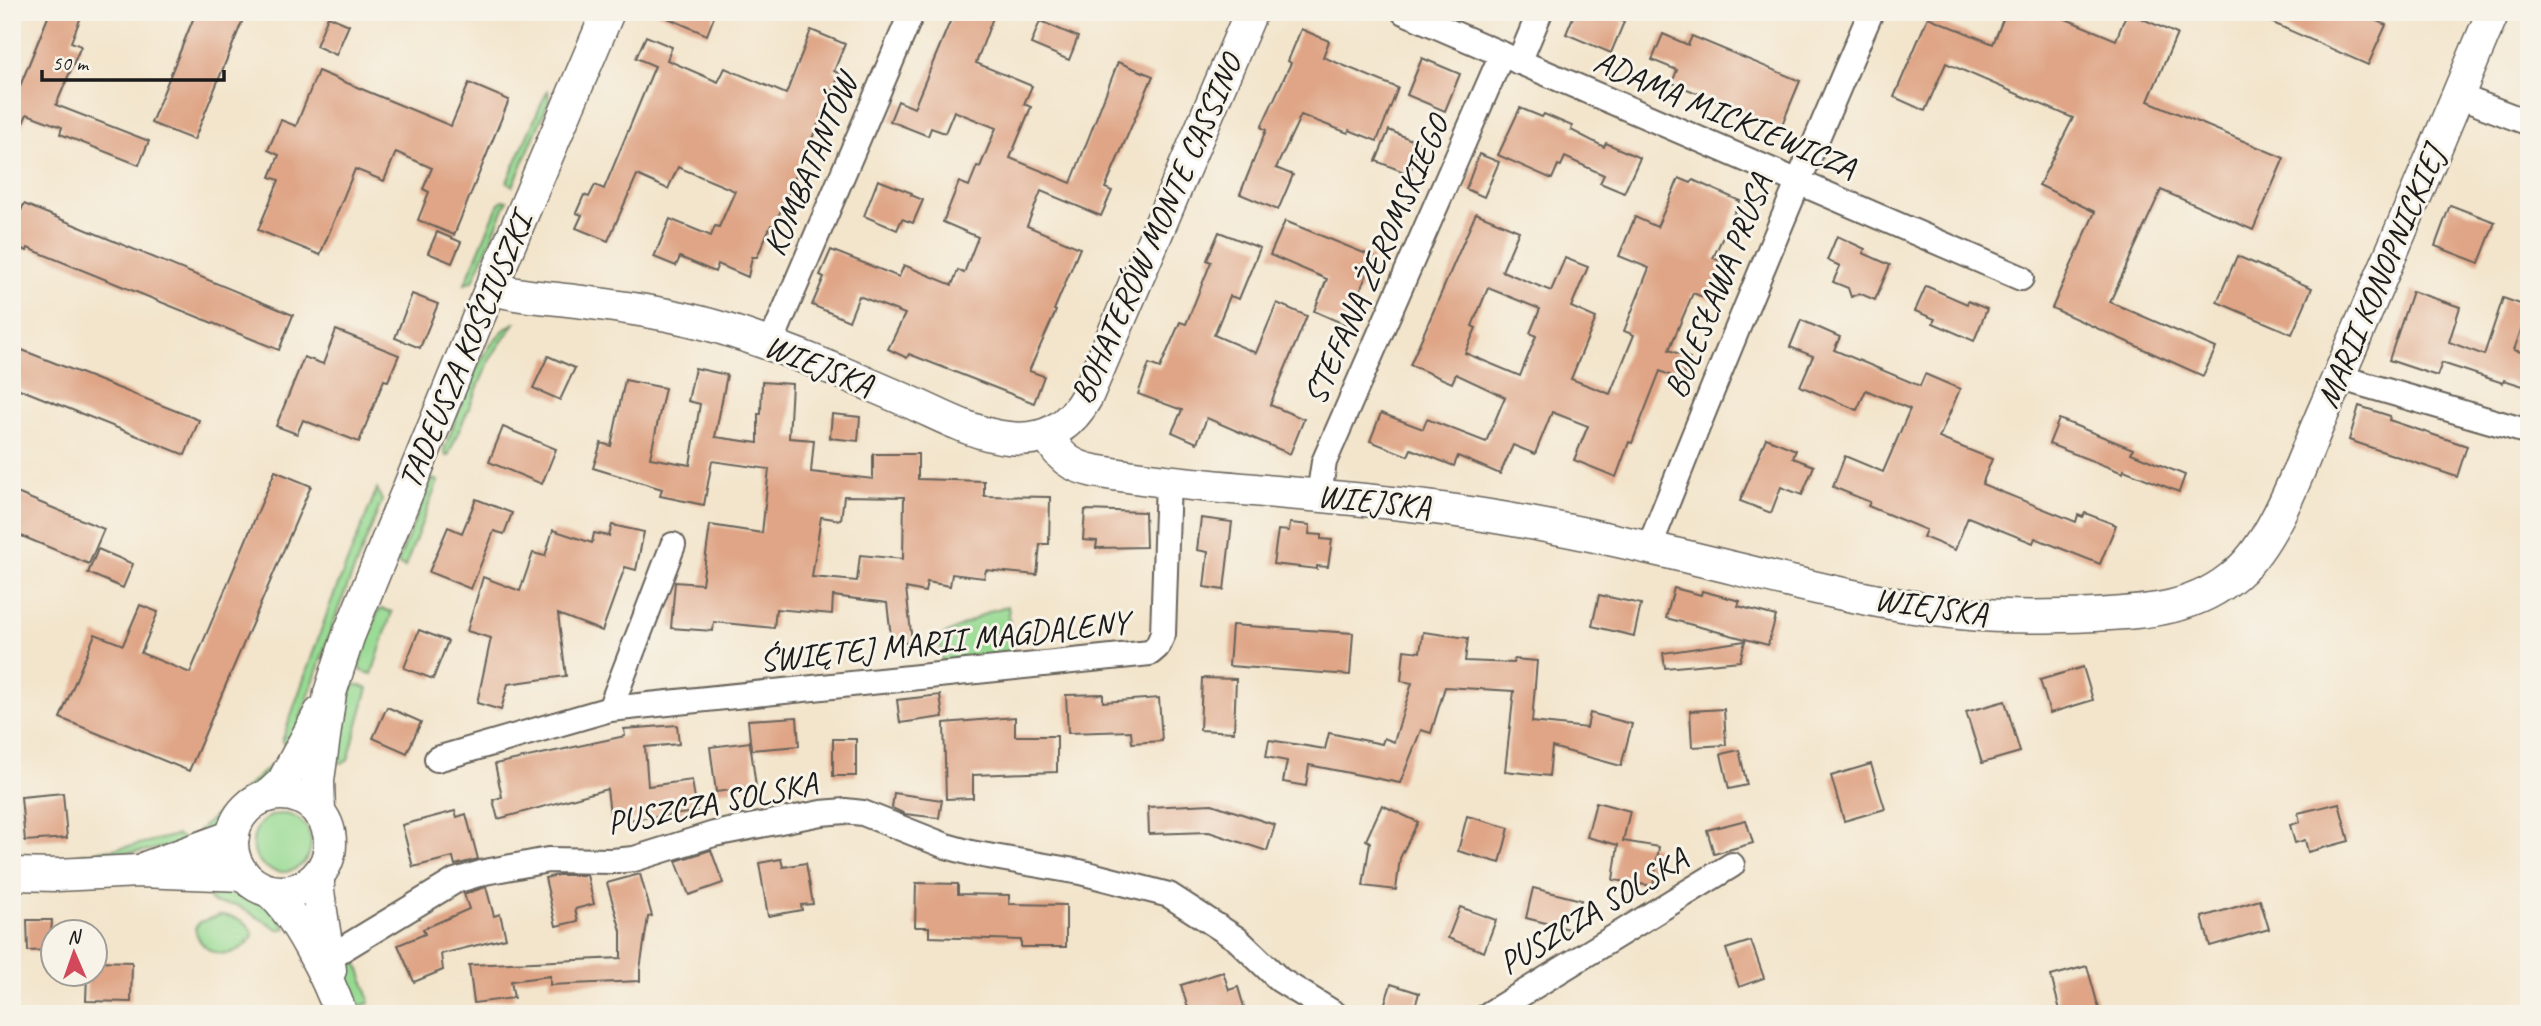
<svg xmlns="http://www.w3.org/2000/svg" width="2541" height="1026" font-family="Caveat,sans-serif">
<style>
.green{fill:#96da92;stroke:#597b57;stroke-width:2}
.building{fill:#dfa586;fill-rule:evenodd}
.lines{fill:none;stroke-linecap:round;stroke-linejoin:round}
.minor-casing{stroke:#67625a;stroke-width:28}
.tertiary-casing{stroke:#67625a;stroke-width:35}
.minor{stroke:#fff;stroke-width:24}
.tertiary{stroke:#fff;stroke-width:32}
.labels{text-anchor:middle;dominant-baseline:central;stroke-width:6;stroke-linejoin:round;paint-order:stroke}
.street-label{font-size:33px;fill:#1c1c1c;stroke:#f7f3e8}
</style>
<rect width="100%" height="100%" fill="#f7f3e8"/>
<filter id="ink" filterUnits="userSpaceOnUse"><feTurbulence type="fractalNoise" baseFrequency=".0143" numOctaves="2"/><feDisplacementMap in="SourceGraphic" scale="14" xChannelSelector="R" yChannelSelector="G"/><feConvolveMatrix kernelMatrix="1 2 1 2 8 2 1 2 1" color-interpolation-filters="sRGB"/></filter>
<filter id="wash" filterUnits="userSpaceOnUse"><feTurbulence type="fractalNoise" baseFrequency=".00686" numOctaves="4" result="noise"/><feDisplacementMap in="SourceGraphic" scale="28" xChannelSelector="R" yChannelSelector="G"/><feGaussianBlur stdDeviation="1.57" result="paint"/><feColorMatrix in="noise" values="0 0 0 0 0 0 0 0 0 0 0 0 0 0 0 0 0 1.4 0 .05"/><feComposite in="paint" operator="in"/></filter>
<g filter="url(#wash)">
<rect width="100%" height="100%" fill="#f3e5cc"/>
<g class="green">
<path d="M548,89l1,12 -36,85 -6,-4z"/>
<path d="M503,200l4,1 -34,80 -8,3 34,-81z"/>
<path d="M515,323l-24,34 -43,99h-2l-2,-6c15,-36 36,-111 71,-127z"/>
<path d="M432,479l6,2 -33,86 -6,-2 -1,-4z"/>
<path d="M377,489l5,12 -43,106 -48,140 -6,-2 -3,-4 49,-139z"/>
<path d="M1008,606l5,48 -71,8 -2,-25 50,-26z"/>
<path d="M382,609l10,3 -20,62 -11,-3 -2,-5 19,-55z"/>
<path d="M355,684l13,4 -20,72 -6,3 -9,-2 18,-71z"/>
<path d="M278,759l-13,26 -24,13 -22,30 -22,8 2,-6z"/>
<circle cx="282" cy="843" r="29"/>
<path d="M177,835l5,3 1,6 -39,7 -60,5 -3,-2 50,-8z"/>
<path d="M207,884c40,3 54,13 79,44l-6,2 -44,-25 -20,-1 -6,-4z"/>
<path d="M220,915c13,1 28,5 33,19 -13,28 -52,26 -58,-6l5,-6z"/>
<path d="M354,959l7,13 9,31 -11,3 -3,-2 -10,-31z"/>
</g>
<g id="blocks">
<g class="building">
<path d="M50,12h33l-12,30 10,4 -25,59 93,36 -10,24 -79,-31 2,-7 -35,-13 -15,35v-61l6,3z"/>
<path d="M196,12h50l-52,128 -43,-17z"/>
<path d="M654,12h62l-9,23z"/>
<path d="M954,12h41l-19,51 56,23 -8,18 7,3 -21,51 61,25 47,-121 35,14 -48,112 7,3 -11,25 -60,-25 -14,35 53,22 -26,62 2,1 -27,60 15,5 -10,27 -125,-49 -2,4 -19,-9 17,-35 -46,-18 -10,25 -37,-16 12,-28 -4,-2 11,-25 68,27 5,-12 48,20 6,-15 6,3 14,-36 -35,-15 16,-40 10,4 8,-20 3,1 16,-39 -42,-17 -9,22 -14,-5 -3,8 -38,-15 8,-20 16,7z"/>
<path d="M1575,12h27l22,10 -13,31 -45,-19z"/>
<path d="M2006,12h43l67,28 11,-28 50,22 -29,67 136,57 -31,72 -92,-40 -51,112 106,46 -13,28 -151,-68 43,-96 -56,-27 34,-67 -127,-55 -21,48 -31,-14 34,-80 65,27z"/>
<path d="M2248,12h109l29,13 -18,40z"/>
<path d="M328,16l21,9 -13,30 -20,-9z"/>
<path d="M1040,21l38,16 -9,23 -38,-16z"/>
<path d="M1301,29l28,12 -6,16 75,31 -21,53 -28,-11 -1,3 -47,-18 -25,53 17,7 -15,35 -38,-16 26,-64 -5,-3 30,-64 -3,-2z"/>
<path d="M811,30l34,14 -11,27 6,3 -66,152 -3,-1 -14,32h-5l-4,20 -30,-13 -3,8 -35,-15 -4,9 -22,-9 16,-38 41,17 4,-10 4,1 16,-36 -57,-24 -10,22 -31,-14 -29,66 -32,-13 6,-13 -6,-2 8,-18 5,2 6,-12 9,4 51,-123 -19,-8 10,-22 26,11 -5,13 51,22 7,-14 61,26z"/>
<path d="M1663,34l25,11 4,-9 108,45 -19,46 -109,-44 5,-13 -25,-10z"/>
<path d="M1422,58l38,16 -15,37 -38,-16z"/>
<path d="M318,71l133,55 18,-43 40,17 -55,135 -36,-15 11,-28 -6,-3 9,-21 -36,-16 -12,29 -29,-12 -35,86 -62,-25 21,-50 -9,-3 9,-22 -11,-5 13,-30 15,6z"/>
<path d="M1520,108l22,9 2,-3 28,12 -1,4 33,17 2,-4 34,15 -16,35 -24,-10 4,-8 -39,-18 -4,9 -3,-1 -6,14 -54,-24z"/>
<path d="M1389,130l32,14 -12,30 -33,-13z"/>
<path d="M1479,154l20,8 -15,35 -18,-8z"/>
<path d="M1679,178l12,5 2,-3 47,21 -27,57 19,8 -9,22 -3,-2 -7,15 -20,-8 -24,57 21,8 -9,22 -21,-9 -28,72 -3,-1 -13,35 -42,-17 14,-34 -36,-14 -17,42 -22,-9 -13,29 -42,-18 -4,10 -43,-17 -3,7 -38,-15 11,-28 42,16 4,-10 59,23 19,-45 -49,-23 -4,9 -42,-18 66,-152 43,18 -17,40 49,20 14,-33 23,9 -17,40 25,11 -25,61 39,15 24,-59 -10,-4 25,-63 -30,-12 16,-39 22,10zM1488,288l52,21 -10,24 6,3 -16,40 -55,-23 11,-25 -4,-2z"/>
<path d="M878,180l34,13 -1,2 12,5 -10,23 -11,-4 -5,11 -33,-14z"/>
<path d="M24,204l269,111 -14,35 -251,-102 -1,3 -15,-6v-14z"/>
<path d="M2450,205l45,17 -16,41 -44,-17z"/>
<path d="M1285,221l89,36 -28,68 -32,-14 13,-32 -57,-24z"/>
<path d="M437,232l24,10 -9,21 -24,-10z"/>
<path d="M1219,232l41,16 -21,51 -9,-3 -16,39 42,18 21,-50 30,13 -37,89 34,14 -14,35 -83,-36 -10,25 -25,-11 10,-22 -44,-16 11,-30 11,4 20,-46 6,2 25,-62 -4,-2z"/>
<path d="M1837,236l28,13 -2,4 27,12 -15,35 -16,-7 -8,4 -3,-9 -15,-6 7,-16 -13,-6z"/>
<path d="M2237,256l75,32 -20,46 -75,-32z"/>
<path d="M1926,286l41,18 1,-3 19,8 -13,32 -41,-18 2,-4 -20,-8z"/>
<path d="M2412,291l48,16 -11,35 35,13 19,-57 26,9 -15,43 15,4v34l-25,-8 -1,3 -61,-20 -5,13 -48,-16z"/>
<path d="M412,294l26,10 -18,44 -25,-10z"/>
<path d="M1801,320l39,17 -6,13 86,36 5,-12 35,15 -21,49 53,21 -10,25 94,38 2,-7 5,2 2,-4 31,12 -16,39 -65,-26 -2,5 -65,-26 -13,33 -32,-13 3,-7 -58,-24 2,-4 -37,-15 12,-31 38,16 27,-63 -44,-19 -9,20 -57,-24 13,-30 -23,-9z"/>
<path d="M336,330l63,25 -11,26 -4,-1 -25,62 -56,-22 -6,14 -21,-8 28,-69 19,7z"/>
<path d="M12,346l187,74 -14,35 -173,-69z"/>
<path d="M548,356l27,12 -15,32 -27,-12z"/>
<path d="M695,368l32,7 -12,62 43,6v-29h3l1,-32 30,2 -3,54 25,2 -3,32 62,7v-25h45v25l66,2v15l66,1 -1,47h-9l-3,31 -51,-5 -2,8 -32,-4 -2,12 -23,-4 -2,10 -19,-4 6,54 -20,3 -5,-42 -54,-7 -1,18 -56,-5 -2,19 -60,-6 -1,9 -42,-3 4,-46 27,2 8,-59 52,8 7,-64 -57,-8 -8,44 -44,-9 2,-7 -69,-21 8,-25 10,3 14,-66 40,8 -15,70 40,7 10,-61 -12,-3zM844,496l60,1 -1,62 -43,-4 -3,26 -45,-4 9,-60 20,3z"/>
<path d="M2359,406l31,10 -1,4 78,26 -10,31 -108,-37z"/>
<path d="M832,414l28,3 -2,24 -28,-3z"/>
<path d="M2059,419l74,30 -2,4 54,22 -6,17 -55,-22 -1,3 -74,-29z"/>
<path d="M503,427l53,22 -14,35 -53,-22z"/>
<path d="M1766,438l30,12 -3,8 21,8 -12,29 -21,-8 -10,26 -31,-12z"/>
<path d="M275,471l36,15 -122,285 -129,-53 35,-84 28,11 17,-40 18,7 -17,41 49,20z"/>
<path d="M12,491l92,38 -15,35 -77,-32z"/>
<path d="M476,499l36,14 -8,21 -10,-3 -23,58 -42,-17 19,-45 14,6z"/>
<path d="M1085,510l60,2 1,35 -50,1 1,-7 -14,-1z"/>
<path d="M1201,518l31,4 -8,68 -20,-3 4,-35 -11,-2z"/>
<path d="M1290,523l20,2 -1,9 12,1v4l11,1 -4,27 -11,-1v3l-44,-5 5,-34 11,1z"/>
<path d="M612,525l32,7 -8,38 -11,-3 -23,64 -44,-17 8,62 -58,8 -7,26 -24,-7 14,-65 -24,-7 16,-54 37,14 13,-38 12,3 8,-26 39,13 2,-10 15,3z"/>
<path d="M98,549l35,15 -10,24 -35,-15z"/>
<path d="M1674,588l27,7 1,-4 38,10 -2,5 38,10 -8,29 -102,-27z"/>
<path d="M1599,595l42,9 -7,32 -42,-10z"/>
<path d="M1232,625l121,8 -3,42 -121,-9z"/>
<path d="M419,630l29,11 -15,38 -29,-11z"/>
<path d="M1423,632l45,6 -3,23 48,2 1,-4 23,2 -5,61 55,6 3,-15 42,11 -11,42 -69,-19 -3,29 -44,-5 9,-80 -69,-4 -14,46 -10,-3 -21,53 -91,-18 -3,21 -23,-4 4,-21 -21,-4 3,-17 56,9 4,-16 53,11 2,-6 10,4 18,-59 -11,-2 3,-31 16,2z"/>
<path d="M1745,641l-5,20 -75,7 -2,-15z"/>
<path d="M2083,667l10,33 -43,13 -10,-33z"/>
<path d="M1202,678l34,1 -2,53 -34,-2z"/>
<path d="M1103,694v8l56,-4 3,43 -30,2 -1,-12 -63,2 -2,-38z"/>
<path d="M940,695l3,22 -43,6 -3,-23z"/>
<path d="M2005,701l15,51 -38,11 -16,-51z"/>
<path d="M387,707l34,15 -14,31 -34,-15z"/>
<path d="M1724,709l2,36 -34,2 -2,-36z"/>
<path d="M797,717l2,29 -48,4 -3,-30z"/>
<path d="M1015,717v19h42v36l-84,3v23l-27,1 -2,-76z"/>
<path d="M677,725l2,19 -34,3 3,39 44,-6 5,32 -86,10 -4,-33 -109,30 -5,-19 9,-3 -7,-33 130,-28 -1,-7z"/>
<rect x="833" y="739" width="23" height="37"/>
<path d="M750,742l6,45 -40,5 -6,-45z"/>
<path d="M1739,750l8,35 -18,4 -8,-35z"/>
<path d="M1871,764l14,45 -41,12 -13,-45z"/>
<path d="M63,793l4,45 -42,3 -4,-44z"/>
<path d="M894,793l48,7 -3,18 -34,-4 -13,-6z"/>
<path d="M1596,802l34,9 -7,30 36,6 -6,39 -40,-6 5,-35 -31,-8z"/>
<path d="M2339,803l10,38 -41,11 -3,-12 -10,3 -5,-18 10,-3 -2,-9z"/>
<path d="M1212,804l63,21 -8,26 -58,-19 -60,2 -1,-27z"/>
<path d="M1382,805l36,17 -18,36 -4,32 -33,-4 7,-44 -4,-2z"/>
<path d="M455,811l2,6 9,-3 12,45 -23,6 -2,-8 -40,10 -11,-42z"/>
<path d="M1467,816l42,12 -9,35 -42,-12z"/>
<path d="M1746,820l7,23 -39,11 -7,-24z"/>
<path d="M711,850l12,33 -34,12 -13,-34z"/>
<path d="M781,859l2,8 23,-4 7,41 -12,1 1,5 -34,6 -9,-53z"/>
<path d="M640,874l12,42 -4,1 -8,52v12l-90,4v-9l-39,5 3,17 -40,5 -5,-38 152,-7v-27l-14,-48z"/>
<path d="M558,875h29l7,29 -19,5 3,12 -22,5 -11,-48z"/>
<path d="M916,883l42,1v10l51,1v9l57,1v42h-45v-7l-92,-3v-10h-14z"/>
<path d="M486,887l8,29 6,-2 6,24 -65,16 2,16 -29,12 -16,-37 27,-11 -2,-5 46,-20 -5,-15z"/>
<path d="M1533,888l48,12 -8,30 -47,-12z"/>
<path d="M2260,900l9,29 -59,17 -8,-29z"/>
<path d="M1460,907l36,13 -12,32 -36,-14z"/>
<path d="M27,920h25l-2,30 -22,1z"/>
<path d="M1751,941l13,37 -25,9 -13,-38z"/>
<path d="M94,961l38,1 -1,40 -45,-1 1,-27h7z"/>
<path d="M2087,966l12,43 -16,5h-22l-10,-38z"/>
<path d="M1223,972l6,18 9,-3 8,27h-56l-9,-29z"/>
<path d="M1391,984l28,9 -6,21h-16l-14,-5z"/>
</g>
</g>
</g>
<g filter="url(#ink)">
<use href="#blocks" fill-opacity="0" stroke="#67625a" stroke-width="2"/>
<g class="lines">
<g class="minor-casing">
<g id="minor">
<path d="M1404,12l617,266"/>
<path d="M1519,62l21,-50"/>
<path d="M2458,96l71,27"/>
<path d="M770,345l142,-333"/>
<path d="M2338,377l191,55"/>
<path d="M1319,495l5,-33 178,-408"/>
<path d="M1649,548c71,-180 145,-358 222,-536"/>
<path d="M610,709l63,-164"/>
<path d="M437,759l173,-50 540,-56 7,-6 6,-13 5,-154"/>
<path d="M328,958l127,-77 30,-9 63,-12 64,1 22,-2 80,-25 107,-21 24,-2 18,2 83,33 25,7 109,19 89,23 68,44 43,41 55,34"/>
<path d="M1489,1014l243,-149"/>
</g>
</g>
<g class="tertiary-casing">
<g id="tertiary">
<path d="M491,288c27,9 56,9 84,13 49,6 99,13 146,27 65,20 127,47 189,74 30,13 65,33 99,36 36,4 61,-11 78,-42l164,-384"/>
<path d="M1048,435c11,22 22,31 46,36 127,21 257,23 383,43 65,10 130,24 194,39 95,22 191,50 289,60 45,5 90,4 134,2 52,-3 102,-5 143,-42 40,-34 66,-116 88,-165 57,-131 112,-264 168,-396"/>
<circle cx="281" cy="843" r="49"/>
<path d="M268,796l15,-14 37,-69"/>
<path d="M319,813l-1,-33 12,-87 18,-56 129,-316 131,-309"/>
<path d="M148,867l85,-31"/>
<path d="M12,874l45,1 82,-4 105,4"/>
<path d="M318,875v17l12,78"/>
<path d="M269,891c27,22 60,89 72,123"/>
</g>
</g>
<use href="#minor" class="minor"/>
<use href="#tertiary" class="tertiary"/>
</g>
</g>
<g class="labels">
<g class="street-label">
<text transform="translate(1725 114) rotate(23)">ADAMA MICKIEWICZA</text>
<text transform="translate(810 165) rotate(-67)">KOMBATANTÓW</text>
<text transform="translate(1156 229) rotate(-66)">BOHATERÓW MONTE CASSINO</text>
<text transform="translate(1376 260) rotate(-66)">STEFANA ŻEROMSKIEGO</text>
<text transform="translate(2380 277) rotate(-67)">MARII KONOPNICKIEJ</text>
<text transform="translate(1718 286) rotate(-68)">BOLESŁAWA PRUSA</text>
<text transform="translate(465 351) rotate(-67)">TADEUSZA KOŚCIUSZKI</text>
<text transform="translate(819 365) rotate(22)">WIEJSKA</text>
<text transform="translate(1374 501) rotate(6)">WIEJSKA</text>
<text transform="translate(1931 606) rotate(8)">WIEJSKA</text>
<text transform="translate(944 641) rotate(-6)">ŚWIĘTEJ MARII MAGDALENY</text>
<text transform="translate(712 803) rotate(-11)">PUSZCZA SOLSKA</text>
<text transform="translate(1593 911) rotate(-31)">PUSZCZA SOLSKA</text>
</g>
</g>
<rect width="2541" height="1026" fill="none" stroke="#f7f3e8" stroke-width="42"/>
<g transform="translate(74 953) rotate(358)"><circle r="33" fill="#f7f3e8" stroke="#9f9d96" stroke-width="2"/>
<path d="M0-5L12 26L0 18L-12 26Z" fill="#d1495b"/>
<text y="-10" font-size="19" font-weight="bold" text-anchor="middle" fill="#1c1c1c">N</text>
</g>
<path d="M42 70v10h182v-10" fill="none" stroke="#1c1c1c" stroke-width="3.5"/>
<text x="52" y="70" font-size="21" fill="#1c1c1c" stroke="#f7f3e8" stroke-width="5" paint-order="stroke">50 m</text>
</svg>
